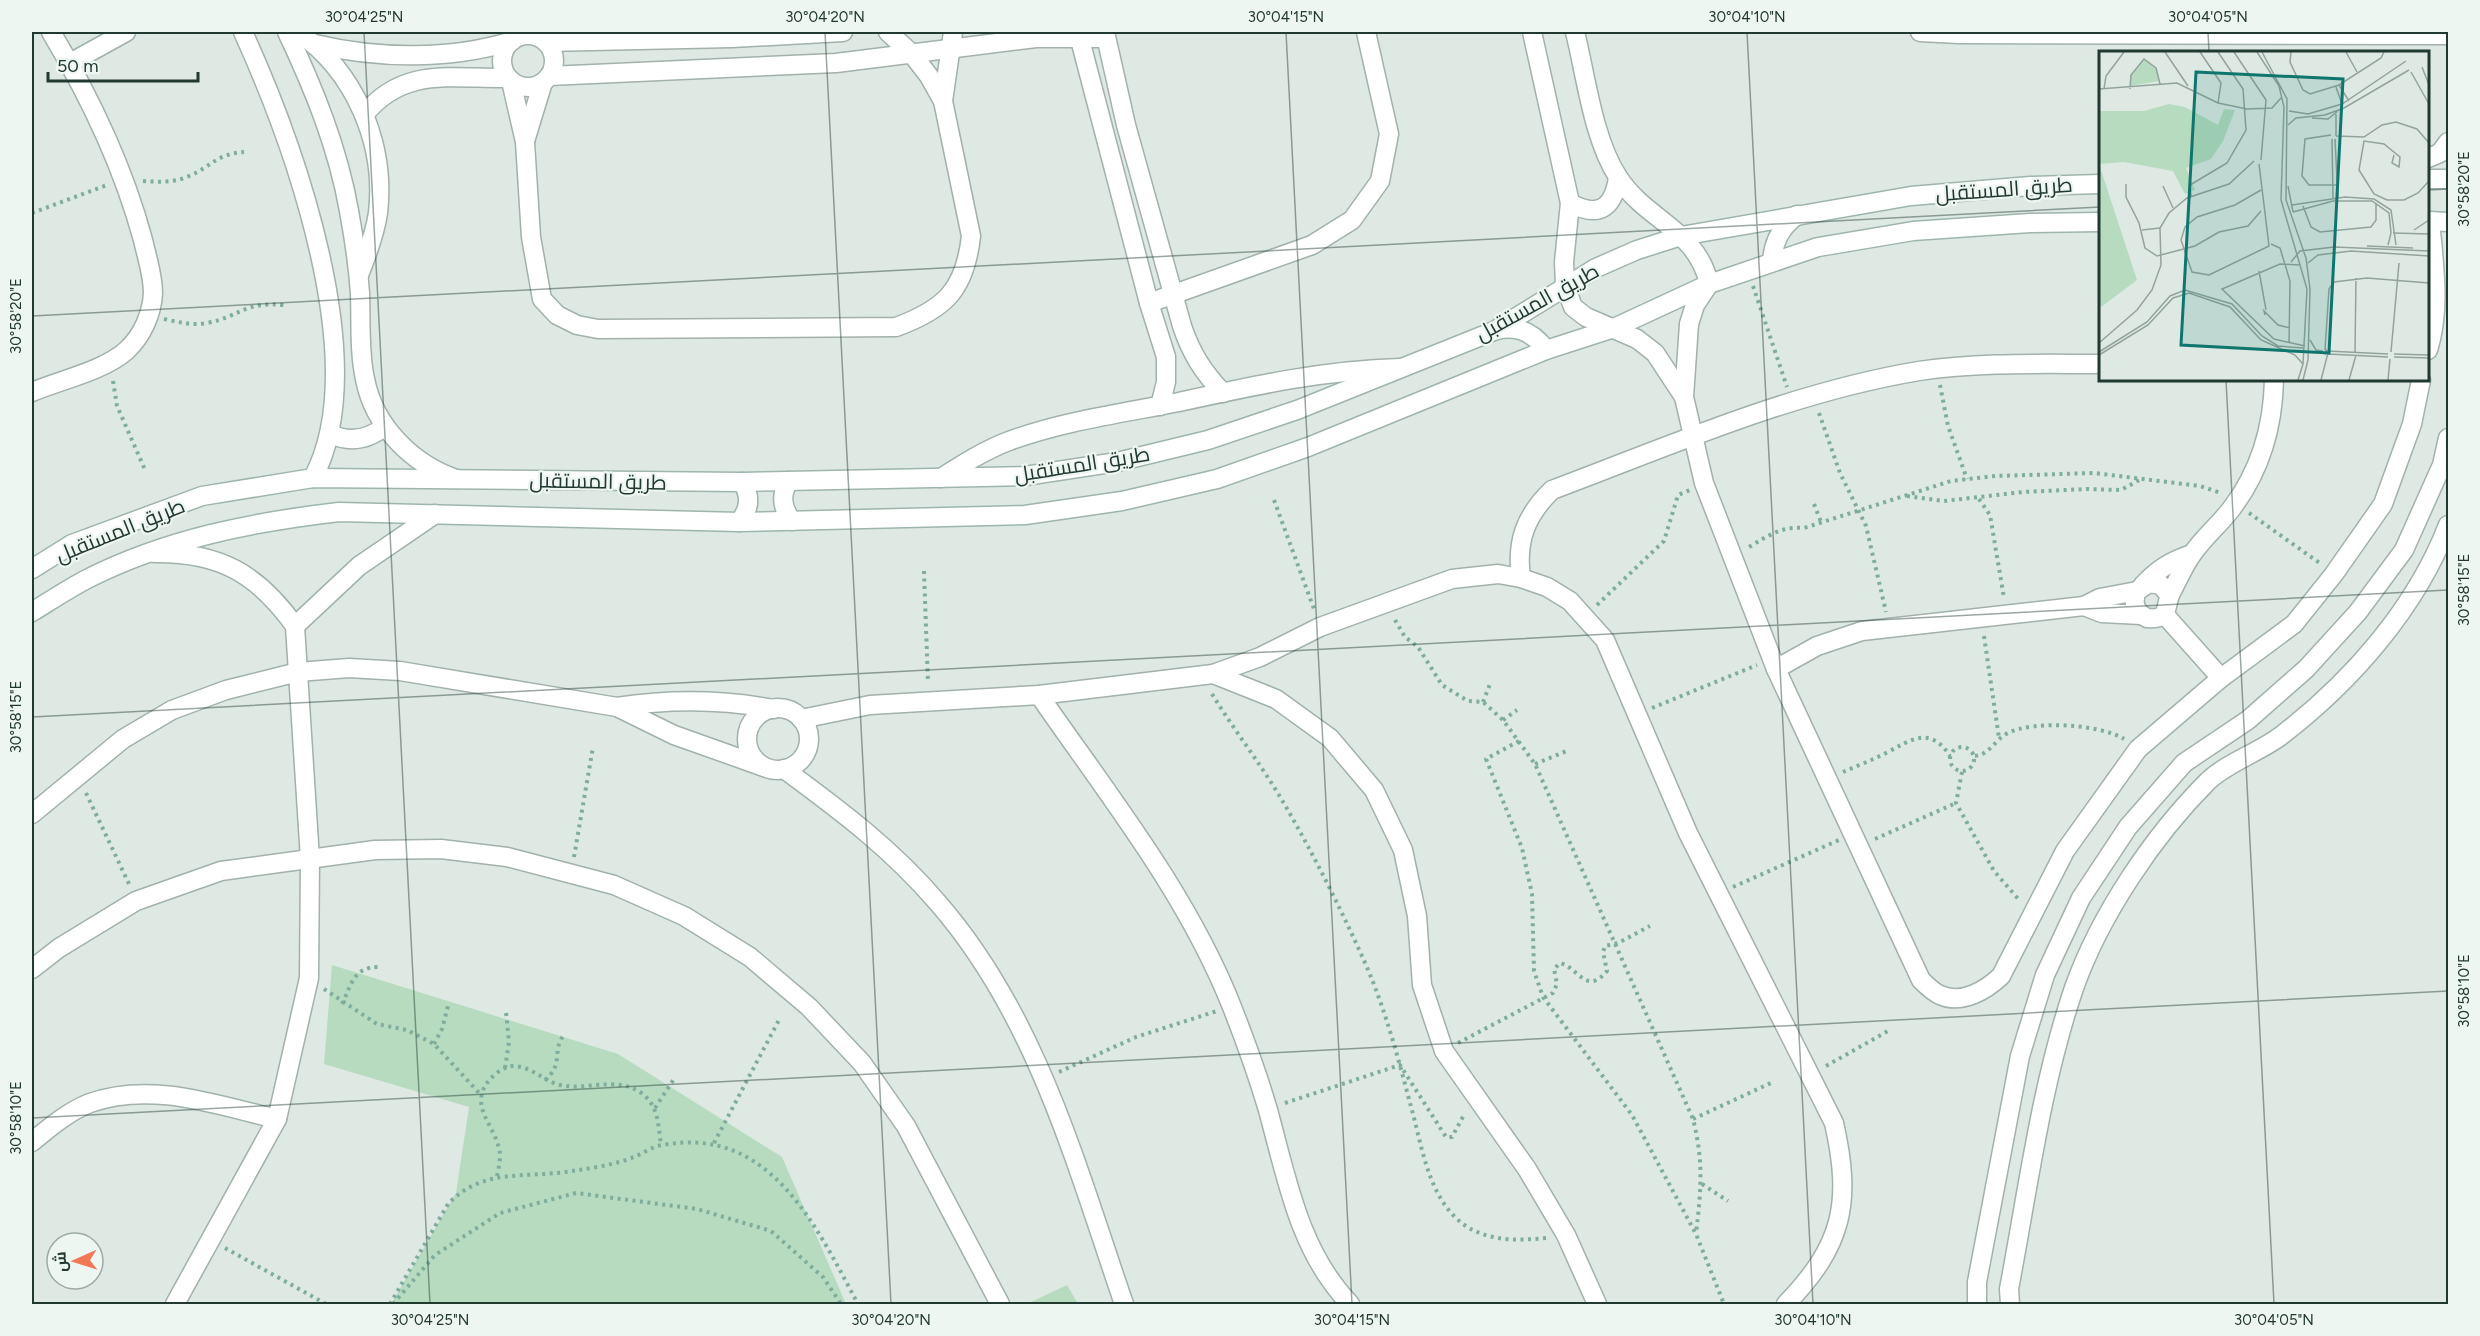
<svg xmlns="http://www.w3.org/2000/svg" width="2480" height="1336" font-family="Figtree,Cairo,sans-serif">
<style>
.green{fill:#b6dbbf}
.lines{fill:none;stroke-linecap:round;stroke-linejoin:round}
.minor-casing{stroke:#a1b1ab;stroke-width:21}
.secondary-casing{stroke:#9db5ac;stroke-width:21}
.path{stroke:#7ead9d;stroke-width:4;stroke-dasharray:3 4.5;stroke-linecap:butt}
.minor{stroke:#fff;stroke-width:18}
.secondary{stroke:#fff;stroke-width:18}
.ticks{fill:none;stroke:#203931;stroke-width:1.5;stroke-opacity:0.45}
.labels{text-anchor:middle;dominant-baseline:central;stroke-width:4.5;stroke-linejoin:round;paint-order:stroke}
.street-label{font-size:21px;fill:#203931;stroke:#eef6f2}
.inset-road{fill:none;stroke:#92a39c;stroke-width:1.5}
.view{fill:#0f766e;fill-opacity:0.15;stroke:#0f766e;stroke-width:3}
.inset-edge{fill:none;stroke:#203931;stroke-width:3}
.neatline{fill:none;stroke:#203931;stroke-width:2}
.ticks-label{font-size:15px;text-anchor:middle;fill:#203931}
</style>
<rect width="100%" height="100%" fill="#dee9e4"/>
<g class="green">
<path d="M332,965l286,89 164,103 64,147h-455l65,-111 13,-86 -145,-43z"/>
<path d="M1067,1285l11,19h-51z"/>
</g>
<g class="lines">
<g class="minor-casing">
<g id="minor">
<path d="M243,32c50,110 131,331 70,446"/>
<path d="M287,32c27,57 51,116 62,179 5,27 9,55 11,82 1,28 -1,59 5,86 9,47 47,85 91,100"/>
<path d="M298,32c57,40 88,111 80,181 -3,21 -11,42 -19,62"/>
<path d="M1078,32l71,271 17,54v25l-6,24"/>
<path d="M1105,32l21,93 56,201c9,27 21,46 41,67"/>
<path d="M1532,32l38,171 -6,59 1,23 8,22 13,10 51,22 18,14 29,44"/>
<path d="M1575,32c11,44 18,107 43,145 28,44 79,52 91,107l-14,21 -6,19 -5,73 20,86 72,186 145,311c5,5 12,12 19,15 22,10 46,-5 61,-19l64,-125 73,-102 83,-71 73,-54 40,-50 49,-70 29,-80 9,-44"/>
<path d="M1920,32l39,2 489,1"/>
<circle cx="528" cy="61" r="26"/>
<path d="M546,42l186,-4 111,-6"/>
<path d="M315,44c63,15 135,16 197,-3"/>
<path d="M70,63l56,-31"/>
<path d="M549,76l287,-13 200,-25h70"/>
<path d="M511,81l14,61 6,95 11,62 15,16 20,10 21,4 298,-2c49,-18 69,-37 75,-91l-28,-135 -14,-25 -17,-22 -24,-22"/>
<path d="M943,101l10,-69"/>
<path d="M364,115c39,-49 88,-36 144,-37"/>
<path d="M526,138l17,-56"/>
<path d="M2428,158l12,-5 8,-11"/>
<path d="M1570,203c28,15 43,6 48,-25"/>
<path d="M1149,303l163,-58 40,-25 28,-39 9,-47 -23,-102"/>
<path d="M2428,350c13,-41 6,-86 2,-129"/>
<path d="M32,392c28,-12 72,-21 95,-42 15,-14 25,-36 26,-57 0,-18 -6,-35 -10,-53 -20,-74 -53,-143 -92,-208"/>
<path d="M330,434c20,9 38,6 55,-8"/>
<path d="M941,478c22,-14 44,-28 68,-37 54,-20 114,-28 170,-39 73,-16 145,-32 221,-34"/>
<path d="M154,553c65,-1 103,20 141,73l15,233 -1,119 -32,141 -102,185"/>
<path d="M1521,578c-5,-36 4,-62 31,-88 120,-45 240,-98 367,-119 60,-9 121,-7 181,-7"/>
<path d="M2143,585c15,-16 28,-24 49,-31"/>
<path d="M2169,595l-8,-10 -12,-2 -12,8c-5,12 -2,21 10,27 24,2 17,-11 24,-25 5,-10 15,-31 22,-40 11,-16 27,-29 39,-45 28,-37 41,-82 42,-128"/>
<path d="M2084,606l18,7 39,2"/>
<path d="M2164,614l57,64"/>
<path d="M295,626l64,-60 76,-52"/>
<path d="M1776,669l41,-23 45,-15 222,-25 16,-8 37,-7"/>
<path d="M1213,674l63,25 54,39 44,52 29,60 14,66 5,69 22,66 83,118 39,66 31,69"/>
<path d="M1039,695c69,100 148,198 193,312 13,33 26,69 36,103 19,69 31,141 82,194"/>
<path d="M617,707c53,-8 103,-8 156,2"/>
<circle cx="778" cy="739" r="31"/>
<path d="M801,719l69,-14 169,-10 174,-21 47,-17 60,-30 132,-48 46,-5 23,4 26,9 23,14 35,39 83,193 146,290c18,80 9,122 -48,181"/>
<path d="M784,769c57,42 108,80 154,134 99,114 138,262 186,401"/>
<path d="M32,814l91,-75 49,-29 54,-20 72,-18 51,-4 51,3 217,36 57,28 90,32"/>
<path d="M32,969l27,-21 77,-47 85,-30 154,-21 66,-1 66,8 107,28 70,31 66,41 59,50 53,56 44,63 94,178"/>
<path d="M32,1142c17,-14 37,-31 58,-39 61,-22 126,2 187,16"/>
<path d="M1977,1304v-22l43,-226 25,-81 36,-77 47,-71 56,-64 64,-43 58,-51 52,-57 46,-62 38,-85 6,-27"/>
<path d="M2010,1304l-1,-15c19,-100 32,-204 65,-301 26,-73 79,-152 134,-207 20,-19 52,-29 74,-46 70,-54 134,-127 166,-210"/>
</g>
</g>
<g class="secondary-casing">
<g id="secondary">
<path d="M2428,179h20"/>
<path d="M2428,221l20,1"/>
<path d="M1772,262c1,-21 9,-35 25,-47"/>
<path d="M1497,330c21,-5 37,3 49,20"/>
<path d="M789,481c-9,14 -7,27 3,40"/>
<path d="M739,522c11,-13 12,-26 3,-40"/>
<path d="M32,569l40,-25 130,-48 111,-18 429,4 283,-6 92,-14 91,-22 89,-30 197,-79 102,-63 41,-18 44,-14 230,-40 119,-10 70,-2"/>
<path d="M32,612c18,-11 36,-23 55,-33 79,-40 165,-57 252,-67l400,10 286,-7 97,-14 95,-22 91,-32 238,-97 68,-22 95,-44 109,-37 95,-16 117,-8 70,-1"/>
</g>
</g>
<g class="path">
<path d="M143,181c16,1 31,2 46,-5 22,-9 27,-22 55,-24"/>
<path d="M32,213l75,-28"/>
<path d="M1753,286l34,101"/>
<path d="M164,319c15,3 28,7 43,4 32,-6 38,-22 77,-18"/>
<path d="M113,381l4,25 29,66"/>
<path d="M1940,385l8,41 19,53"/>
<path d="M1819,413l21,60 26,53 20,86"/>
<path d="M1907,496l37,5 79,-9 64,-3 34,1 22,-12"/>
<path d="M1979,499l11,16 14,83"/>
<path d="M1274,500l40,109"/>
<path d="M1814,504l7,18"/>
<path d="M2249,513l72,51"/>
<path d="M1749,547c19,-11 32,-21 55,-19l147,-47 44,-5 99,-3 106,13 21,7"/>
<path d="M924,571l4,112"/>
<path d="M1597,605l67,-64 14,-46 12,-5"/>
<path d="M1395,620l10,17 13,10 24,38 26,16 15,1 20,18 32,44 158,355c11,44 8,71 3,115"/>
<path d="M1984,636l15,102"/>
<path d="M1212,694c22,36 48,69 70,106 31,53 59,109 84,165 19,44 32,92 44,138 11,38 16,84 44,113 25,26 60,25 93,22"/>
<path d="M1483,702l7,-18"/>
<path d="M1652,708l105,-43"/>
<path d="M1503,720l14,-10"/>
<path d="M1519,741l-33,18 36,89 10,46 2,77 9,26 89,118 64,119 28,70"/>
<circle cx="1962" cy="759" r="12"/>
<path d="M1975,756c16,-2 20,-17 33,-23 26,-13 92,-9 116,6"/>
<path d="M1535,764l34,-14"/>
<path d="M1843,772c14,-6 29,-12 43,-19 25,-13 44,-28 64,3"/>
<path d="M1962,772l-6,31 38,68 26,30"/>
<path d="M86,793l44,93"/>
<path d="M1875,839l81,-36"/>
<path d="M574,857l19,-110"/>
<path d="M1733,887l106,-47"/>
<path d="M324,989l53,35 30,6 27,14 47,51"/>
<path d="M342,1004c10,-20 11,-37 37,-37"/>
<path d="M1458,1043l95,-50 4,-9 -3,-15 6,-6c19,5 26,33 47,8l-4,-19 2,-6 13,-3 32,-17"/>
<path d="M434,1044l8,-15 6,-23"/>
<path d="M1826,1066l62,-35"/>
<path d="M505,1068l4,-26 -3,-30"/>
<path d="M1059,1072l77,-35 81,-26"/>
<path d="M545,1080c19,-16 7,-28 18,-44"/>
<path d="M1285,1103l115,-38 46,72h6l13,-24"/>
<path d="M655,1108l19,-29"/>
<path d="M1693,1119l80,-37"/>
<path d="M714,1143l66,-125"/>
<path d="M497,1176c2,-10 5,-21 1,-31 -6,-21 -25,-37 -13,-59 5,-9 18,-20 29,-20 19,1 29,15 46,19 26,6 55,-9 80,7 19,13 18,33 21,53"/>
<path d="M1702,1184l26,17"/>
<path d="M225,1248l101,56"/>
<path d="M390,1304l58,-100c35,-37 77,-25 124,-33 20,-3 42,-6 62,-14 10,-4 19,-11 29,-12 107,-20 153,81 195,159"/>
<path d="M393,1304l42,-49 65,-42 76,-20 121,16 74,22 52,46 18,27"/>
</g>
<use href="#minor" class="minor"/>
<use href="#secondary" class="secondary"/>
</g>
<path class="ticks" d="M364,32l66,1272M825,32l66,1272M1286,32l66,1272M1747,32l66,1272M2208,32l1,20M2428,190l20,-1M32,316l2068,-109M2226,380l48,924M32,717l2416,-127M32,1118l2416,-127"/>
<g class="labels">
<g class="street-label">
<text transform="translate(2004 189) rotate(-4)">طريق المستقبل</text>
<text transform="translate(1537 302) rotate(-29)">طريق المستقبل</text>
<text transform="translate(1082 464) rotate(-9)">طريق المستقبل</text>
<text transform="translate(598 481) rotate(1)">طريق المستقبل</text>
<text transform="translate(120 530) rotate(-22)">طريق المستقبل</text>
</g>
</g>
<g transform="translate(2099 51)">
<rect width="330" height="330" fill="#dee9e4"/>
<path d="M46,8l12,11 2,11 -29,5v-10zM70,53l16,3 33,18 6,-16 11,1 -12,31 -12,18 -25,9 9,22 -10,4 -12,-23 -49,-9 -25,2 38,116 -36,27 -2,-3v-193h45z" fill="#b6dbbf"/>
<path class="inset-road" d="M66,1l23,34M101,1l21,31 -3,20M135,1l32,48 -5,60M158,1l22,34 5,21 -3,93 26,89 -4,75 -5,16M163,1l25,47 -1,101 20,58 4,31 -2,71 -5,20M192,1l-1,10 13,28 7,4 29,-9 42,-27 3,-6M247,1l11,20M323,16l7,18M312,21l18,32M240,34l10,16M237,36l6,17M0,38l78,-6 41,20 29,6 25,-1 9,-10M5,38l2,-13 18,-24M31,38l1,-14 13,-16 12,9 4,16M190,60l19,3 34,-10 64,-43M213,67l16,1 10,-8M189,74l8,-7 29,-3 19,-7 65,-38M232,84l-26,4 -3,37 7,9h27M237,85l28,1 18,-12 14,-3 21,7 12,14M237,85v-22M233,88l1,59M236,88l3,60M295,104l-2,8 7,4 1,-10 -16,-13 -20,-3 -5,29 15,24 13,6h17l14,-7 11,-12M160,113l10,82 -60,29 -17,-3 -11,-32 4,-13 12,-10 38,-12 26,-15M27,133v13l13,26 6,25 12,8 38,-10 24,-14 29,-6 13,-15M64,135l10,22M189,135l5,26M92,145l-1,-11 37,-22 19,-33 -3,-41 -25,-37M193,154l53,-8 29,2 17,11 5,35M204,155l8,21 9,5 51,-5 5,-7v-17M194,161l40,-11h39l17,12 2,20 -3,12M43,179l18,-2M315,179l15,-10M294,182l36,1M172,193l9,4 10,33 -1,63M268,195l46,2M192,211l9,-11 34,-4 95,4M209,212l10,-8 33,-4 78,5M201,214l-20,-1 -58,25 52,50 31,7M160,220l7,39M166,264l-1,-4 14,14 12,3M211,289l6,10 7,1M0,292l38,-33 15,-20 9,-25 -1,-37 9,-15 18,-15 42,-14 25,-23M226,299l4,-61 5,-7 33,-4 62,5M228,300l61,3M0,301l48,-30 23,-26 15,-6 47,14 30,32 16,10 25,2M256,301l1,-74M292,301l8,-89M229,303l60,3M295,303l35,1M0,304l49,-30 25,-27 16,-5 41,14 31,33 34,15 8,9M295,306l35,1M222,329l7,-27 -2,-3 -1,5M250,329l7,-25M289,329l2,-21"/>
<path class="view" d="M97,21l147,7 -14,274 -148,-8z"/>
<rect width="330" height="330" class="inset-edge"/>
</g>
<rect width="2480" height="1336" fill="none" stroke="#eef6f2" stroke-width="66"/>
<g transform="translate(75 1261) rotate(267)"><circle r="28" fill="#eef6f2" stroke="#9caaa5" stroke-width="1.5"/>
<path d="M0-4.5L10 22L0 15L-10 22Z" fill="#f17755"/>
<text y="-9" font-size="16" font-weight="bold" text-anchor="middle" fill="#203931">ش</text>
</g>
<path d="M48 72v9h150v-9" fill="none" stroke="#203931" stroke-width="3"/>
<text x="57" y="72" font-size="18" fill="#203931" stroke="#eef6f2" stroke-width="4.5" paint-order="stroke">50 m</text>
<rect x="33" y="33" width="2414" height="1270" class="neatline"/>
<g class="ticks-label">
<text x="364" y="22">30°04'25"N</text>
<text x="825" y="22">30°04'20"N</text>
<text x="1286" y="22">30°04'15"N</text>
<text x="1747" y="22">30°04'10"N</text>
<text x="2208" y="22">30°04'05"N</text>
<text transform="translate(2464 189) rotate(-90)" y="5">30°58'20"E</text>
<text transform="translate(16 316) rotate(-90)" y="5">30°58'20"E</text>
<text transform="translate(2464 590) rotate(-90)" y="5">30°58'15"E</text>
<text transform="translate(16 717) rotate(-90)" y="5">30°58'15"E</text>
<text transform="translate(2464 991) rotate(-90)" y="5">30°58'10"E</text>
<text transform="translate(16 1118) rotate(-90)" y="5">30°58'10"E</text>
<text x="430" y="1325">30°04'25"N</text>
<text x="891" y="1325">30°04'20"N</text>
<text x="1352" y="1325">30°04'15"N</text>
<text x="1813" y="1325">30°04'10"N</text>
<text x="2274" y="1325">30°04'05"N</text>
</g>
</svg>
